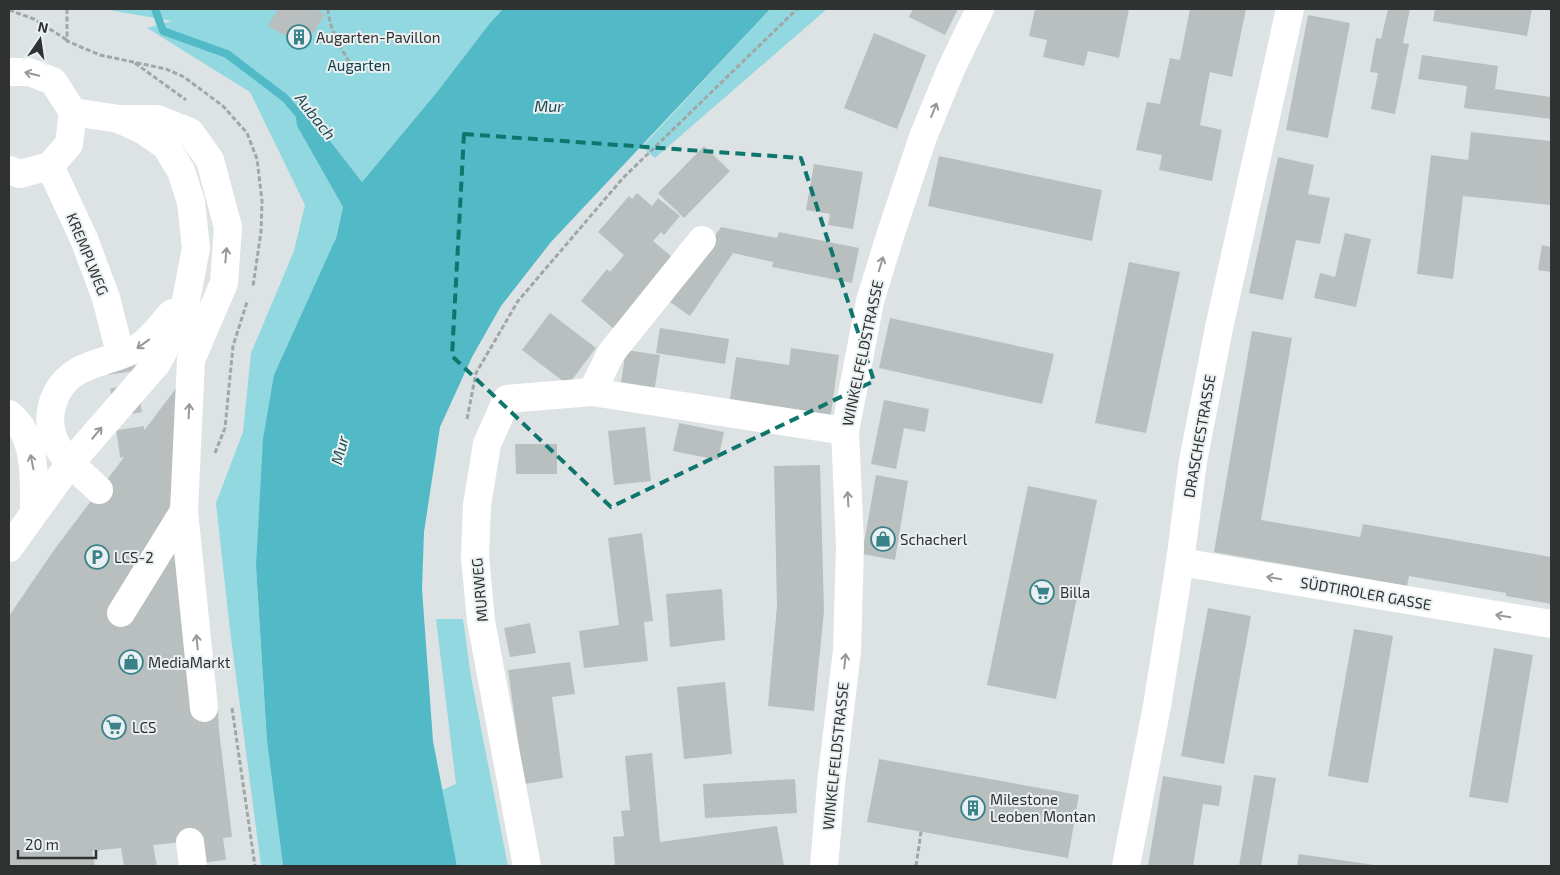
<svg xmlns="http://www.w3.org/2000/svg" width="1560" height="875" font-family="'Exo 2',sans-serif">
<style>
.green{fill:#91d8e0}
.water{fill:#52bac6}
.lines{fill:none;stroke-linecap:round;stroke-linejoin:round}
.stream{stroke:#52bac6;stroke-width:8}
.building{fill:#b9bfbf}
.minor-tunnel{stroke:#bac0c0;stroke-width:28;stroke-dasharray:28 14;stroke-linecap:butt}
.path{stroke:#a1a6a7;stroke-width:3;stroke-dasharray:5 2.5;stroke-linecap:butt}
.minor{stroke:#fff;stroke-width:28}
.oneway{stroke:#989898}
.marked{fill:none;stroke:#0f766e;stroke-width:4;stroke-dasharray:10 6;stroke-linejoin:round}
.labels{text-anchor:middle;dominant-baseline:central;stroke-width:4;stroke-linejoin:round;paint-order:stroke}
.poi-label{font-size:15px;fill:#303232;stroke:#eaf0f1;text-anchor:start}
.park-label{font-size:15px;fill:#104045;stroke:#eaf0f1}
.street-label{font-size:15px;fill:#303232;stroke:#eaf0f1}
.water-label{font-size:16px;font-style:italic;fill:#1d4b50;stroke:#eaf0f1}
</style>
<rect width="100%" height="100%" fill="#dde3e4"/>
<g class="green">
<path d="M103,9h400l-13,14 -53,69 -75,90 -52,-67 -13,11 46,81 -87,359 11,175 16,125h-22l-31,-236 -14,-127 27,-71 8,-79 43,-102 11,-46 -55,-113 -103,-64 25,-7z"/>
<path d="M770,9h57l-172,149 -13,-11z"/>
<path d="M436,619h27l8,58 37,189h-51l-15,-76 14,-6z"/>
</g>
<path class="water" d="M503,9h267l-219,233 -50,64 -29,51 -32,70 -16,105 -2,57 11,152 24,125h-174l-16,-125 -11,-175 7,-127 11,-64 62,-137 7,-31 -46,-81 -2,-16 15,5 52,67 75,-90 53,-69z"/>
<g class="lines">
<path class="stream" d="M155,9l8,22 64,23 58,44 17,20"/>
</g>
<g class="building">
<path d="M278,9h37l10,5 -20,33 -37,-21z"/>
<path d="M913,9h45l-13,26 -36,-18z"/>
<path d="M1035,9h94l-10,49 -31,-7 -4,15 -41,-9 4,-17 -18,-4z"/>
<path d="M1190,9h56l-14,68 -22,-5 -10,53 22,5 -10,51 -53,-11 3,-15 -26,-5 11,-48 13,2 10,-46 10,2z"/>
<path d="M1388,9h22l-7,34 6,1 -14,70 -24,-5 7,-36 -8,-1 6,-34 5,1z"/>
<path d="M1435,9h97l-5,27 -94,-15z"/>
<path d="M1308,15l42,8 -22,115 -42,-8z"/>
<path d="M874,33l52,22 -29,74 -53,-21z"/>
<path d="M1422,55l76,11 -3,23 56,8v22l-87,-11 3,-22 -49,-7z"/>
<path d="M1471,132l80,9v64l-88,-9 -10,83 -36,-5 14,-119 37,5z"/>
<path d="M704,146l26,25 -46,47 -26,-25z"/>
<path d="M939,156l163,34 -10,51 -164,-35z"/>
<path d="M1278,157l36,8 -6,29 22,4 -10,46 -24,-4 -13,60 -34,-7z"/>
<path d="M814,164l49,8 -10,57 -25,-4 2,-11 -24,-4z"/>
<path d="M637,193l15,13 6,-8 22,18 -16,19 -3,-3 -8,9 25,21 -64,67 -33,-28 26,-32 3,3 14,-17 -26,-23 31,-36 3,3z"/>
<path d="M721,227l56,11 2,-6 80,16 -7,35 -80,-16 1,-5 -40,-9 -43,63 -20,-14z"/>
<path d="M1345,233l26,6 -15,68 -42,-9 6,-25 15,4z"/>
<path d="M1542,245l9,2v25l-13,-2z"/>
<path d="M1129,262l51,10 -34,161 -51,-10z"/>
<path d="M550,313l46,35 -28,37 -46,-35z"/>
<path d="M890,318l164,36 -12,50 -163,-36z"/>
<path d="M660,328l69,11 -4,25 -69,-11z"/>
<path d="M1252,331l40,7 -31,182 99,17 3,-13 188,33v47l-45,-8v-3l-97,-17 -2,10 -193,-34z"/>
<path d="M791,348l48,7 -9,66 -101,-15 7,-49 53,8z"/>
<path d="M626,350l34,5 -6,38 -34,-4z"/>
<path d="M177,387l55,450 -79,8 4,21h-33l-3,-18 -29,3 3,15h-86v-250l45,-66z"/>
<path d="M884,400l45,9 -4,23 -21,-4 -8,41 -25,-5z"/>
<path d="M679,423l45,9 -6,28 -45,-9z"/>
<path d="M645,427l6,54 -37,4 -6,-54z"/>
<path d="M515,444h42v30h-41z"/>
<path d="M820,465l4,146 -10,100 -46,-5 9,-100 -3,-140z"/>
<path d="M876,475l32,6 -13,79 -33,-6z"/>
<path d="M1028,486l69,14 -41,199 -69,-14z"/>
<path d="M642,533l11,88 -9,1 4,39 -64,7 -5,-37 40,-6 -11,-87z"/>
<path d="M722,589l3,51 -55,7 -4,-53z"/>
<path d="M1208,608l43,8 -27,148 -43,-8z"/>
<path d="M530,623l6,30 -26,4 -6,-29z"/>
<path d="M1354,629l39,7 -25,147 -40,-7z"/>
<path d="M1494,648l39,7 -25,148 -39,-6z"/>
<path d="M570,662l5,32 -23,3 11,81 -39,6 -16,-114z"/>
<path d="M725,682l7,72 -48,5 -7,-72z"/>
<path d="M652,753l8,89 117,-16 7,40h-169l-2,-29 11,-1 -3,-25 9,-1 -5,-54z"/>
<path d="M879,759l200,36 -11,63 -201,-36z"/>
<path d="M1254,775l22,3 -15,88h-22z"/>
<path d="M1163,776l59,10 -3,20 -16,-2 -10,62h-45z"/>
<path d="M795,779l2,34 -92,5 -2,-34z"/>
<path d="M1299,854l75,11v1h-77z"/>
</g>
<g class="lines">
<g class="minor-tunnel">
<path d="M118,345l72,497"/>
<path d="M204,708l5,132 4,26"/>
</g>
<g class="path">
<path d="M67,9v32l33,14 66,14 18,8 39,29 24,27 10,26 5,42 -1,31 -8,54"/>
<path d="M328,9c1,22 15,42 26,61"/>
<path d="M9,10l25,9 33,21"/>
<path d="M135,63l51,37"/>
<path d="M467,419l9,-46 42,-72 105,-123 174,-169"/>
<path d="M215,453l10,-25 8,-82 14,-44"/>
<path d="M232,708l23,158"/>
<path d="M916,866l5,-34"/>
</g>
<g class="minor">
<path d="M9,72h20l24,9 20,31 -4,32 -19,22 -30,8 -11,-4"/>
<path d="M119,119h38l33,13 20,28 18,67 -4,56 -33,77 -7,151 -63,102"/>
<path d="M50,166l34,73 22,59 12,47"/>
<path d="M592,392l19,-39 91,-113"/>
<path d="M9,414c28,22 25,65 25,97"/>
<path d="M99,490c-11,-11 -29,-25 -38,-38 -20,-27 -11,-66 19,-82 18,-9 39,-12 57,-22 14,-8 24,-23 35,-35"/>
<path d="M184,511l20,197"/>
<path d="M9,548l62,-86 86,-99 26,-47 13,-68 -5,-46 -10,-31 -15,-25 -22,-15 -25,-12 -46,-7"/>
<path d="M1180,562l371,62"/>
<path d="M190,842l3,24"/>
<path d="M527,866l-46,-245 -6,-64 2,-52 10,-61 20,-45 85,-7 253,39"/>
<path d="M824,866l7,-82 16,-133 3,-106 -5,-114 25,-130 21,-68 32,-96 28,-68 29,-60"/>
<path d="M1126,866l31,-160 23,-144 13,-101 27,-138 70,-314"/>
</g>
</g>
<defs><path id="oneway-shaft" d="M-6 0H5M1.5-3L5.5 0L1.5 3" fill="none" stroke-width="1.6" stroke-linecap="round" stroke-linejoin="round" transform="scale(1.25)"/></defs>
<g class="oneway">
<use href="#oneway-shaft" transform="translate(32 74) rotate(-166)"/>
<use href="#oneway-shaft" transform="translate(934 110) rotate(-68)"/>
<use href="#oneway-shaft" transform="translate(226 255) rotate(-85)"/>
<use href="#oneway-shaft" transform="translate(881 264) rotate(-73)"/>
<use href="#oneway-shaft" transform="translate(143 344) rotate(144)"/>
<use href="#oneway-shaft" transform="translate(189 411) rotate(-87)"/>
<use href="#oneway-shaft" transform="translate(97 433) rotate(-50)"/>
<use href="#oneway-shaft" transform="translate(32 462) rotate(-101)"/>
<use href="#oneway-shaft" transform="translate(848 499) rotate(-93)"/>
<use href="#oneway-shaft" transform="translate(1274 578) rotate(-170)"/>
<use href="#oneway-shaft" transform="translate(1503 616) rotate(-171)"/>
<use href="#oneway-shaft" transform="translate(197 642) rotate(-96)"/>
<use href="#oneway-shaft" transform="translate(845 661) rotate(-84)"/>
</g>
<path class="marked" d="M464,134l337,24 73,223 -263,126 -159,-151z"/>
<defs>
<g id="building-ring" transform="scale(1.25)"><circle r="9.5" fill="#eaf0f1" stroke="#3a828a" stroke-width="1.5"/><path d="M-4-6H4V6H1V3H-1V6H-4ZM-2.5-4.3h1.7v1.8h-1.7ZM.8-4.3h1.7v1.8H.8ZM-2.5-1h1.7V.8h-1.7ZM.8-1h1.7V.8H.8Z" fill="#3a828a"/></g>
<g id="shop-ring" transform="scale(1.25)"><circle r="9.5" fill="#eaf0f1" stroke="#3a828a" stroke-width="1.5"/><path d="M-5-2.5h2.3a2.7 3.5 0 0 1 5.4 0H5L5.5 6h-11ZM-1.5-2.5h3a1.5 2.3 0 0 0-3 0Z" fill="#3a828a"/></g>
<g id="parking-ring" transform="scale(1.25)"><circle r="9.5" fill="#eaf0f1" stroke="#3a828a" stroke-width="1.5"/><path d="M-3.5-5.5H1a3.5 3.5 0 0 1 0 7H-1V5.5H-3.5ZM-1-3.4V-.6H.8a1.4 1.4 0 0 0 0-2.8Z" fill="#3a828a"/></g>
<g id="supermarket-ring" transform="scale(1.25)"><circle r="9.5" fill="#eaf0f1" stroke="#3a828a" stroke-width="1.5"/><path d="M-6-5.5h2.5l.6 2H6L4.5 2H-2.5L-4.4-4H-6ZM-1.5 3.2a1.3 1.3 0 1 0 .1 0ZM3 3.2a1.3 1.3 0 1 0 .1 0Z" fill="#3a828a"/></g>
</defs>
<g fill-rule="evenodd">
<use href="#building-ring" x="299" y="37"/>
<use href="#shop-ring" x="883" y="539"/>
<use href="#parking-ring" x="97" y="557"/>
<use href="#supermarket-ring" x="1042" y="592"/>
<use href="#shop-ring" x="131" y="662"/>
<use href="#supermarket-ring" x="114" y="727"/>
<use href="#building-ring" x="973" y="808"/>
</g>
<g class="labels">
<g class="poi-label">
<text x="316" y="37">Augarten-Pavillon</text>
<text x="900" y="539">Schacherl</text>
<text x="114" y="557">LCS-2</text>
<text x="1060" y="592">Billa</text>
<text x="148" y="662">MediaMarkt</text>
<text x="132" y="727">LCS</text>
<text x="990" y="799">Milestone<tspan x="990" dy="17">Leoben Montan</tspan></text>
</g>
<g class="park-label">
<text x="359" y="65">Augarten</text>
</g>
<g class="street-label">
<text transform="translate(88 254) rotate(68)">KREMPLWEG</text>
<text transform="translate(862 353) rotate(-78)">WINKELFELDSTRASSE</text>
<text transform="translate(1199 436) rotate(-80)">DRASCHESTRASSE</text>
<text transform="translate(479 590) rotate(-95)">MURWEG</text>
<text transform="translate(1366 593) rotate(10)">SÜDTIROLER GASSE</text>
<text transform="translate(835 756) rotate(-84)">WINKELFELDSTRASSE</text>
</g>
<g class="water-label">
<text x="549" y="105">Mur</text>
<text transform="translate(316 116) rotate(52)">Aubach</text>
<text transform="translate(339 450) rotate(-76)">Mur</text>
</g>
</g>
<rect width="1560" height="875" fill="none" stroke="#303232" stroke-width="20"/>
<g transform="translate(40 40) rotate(13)" stroke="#eaf0f1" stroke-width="4" paint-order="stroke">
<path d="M0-4L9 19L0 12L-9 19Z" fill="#303232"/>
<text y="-8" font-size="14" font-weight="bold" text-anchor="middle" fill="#303232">N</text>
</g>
<path d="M18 850v8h78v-8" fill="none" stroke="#303232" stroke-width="2.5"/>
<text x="25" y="850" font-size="15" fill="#303232" stroke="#eaf0f1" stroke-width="4" paint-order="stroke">20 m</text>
</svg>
